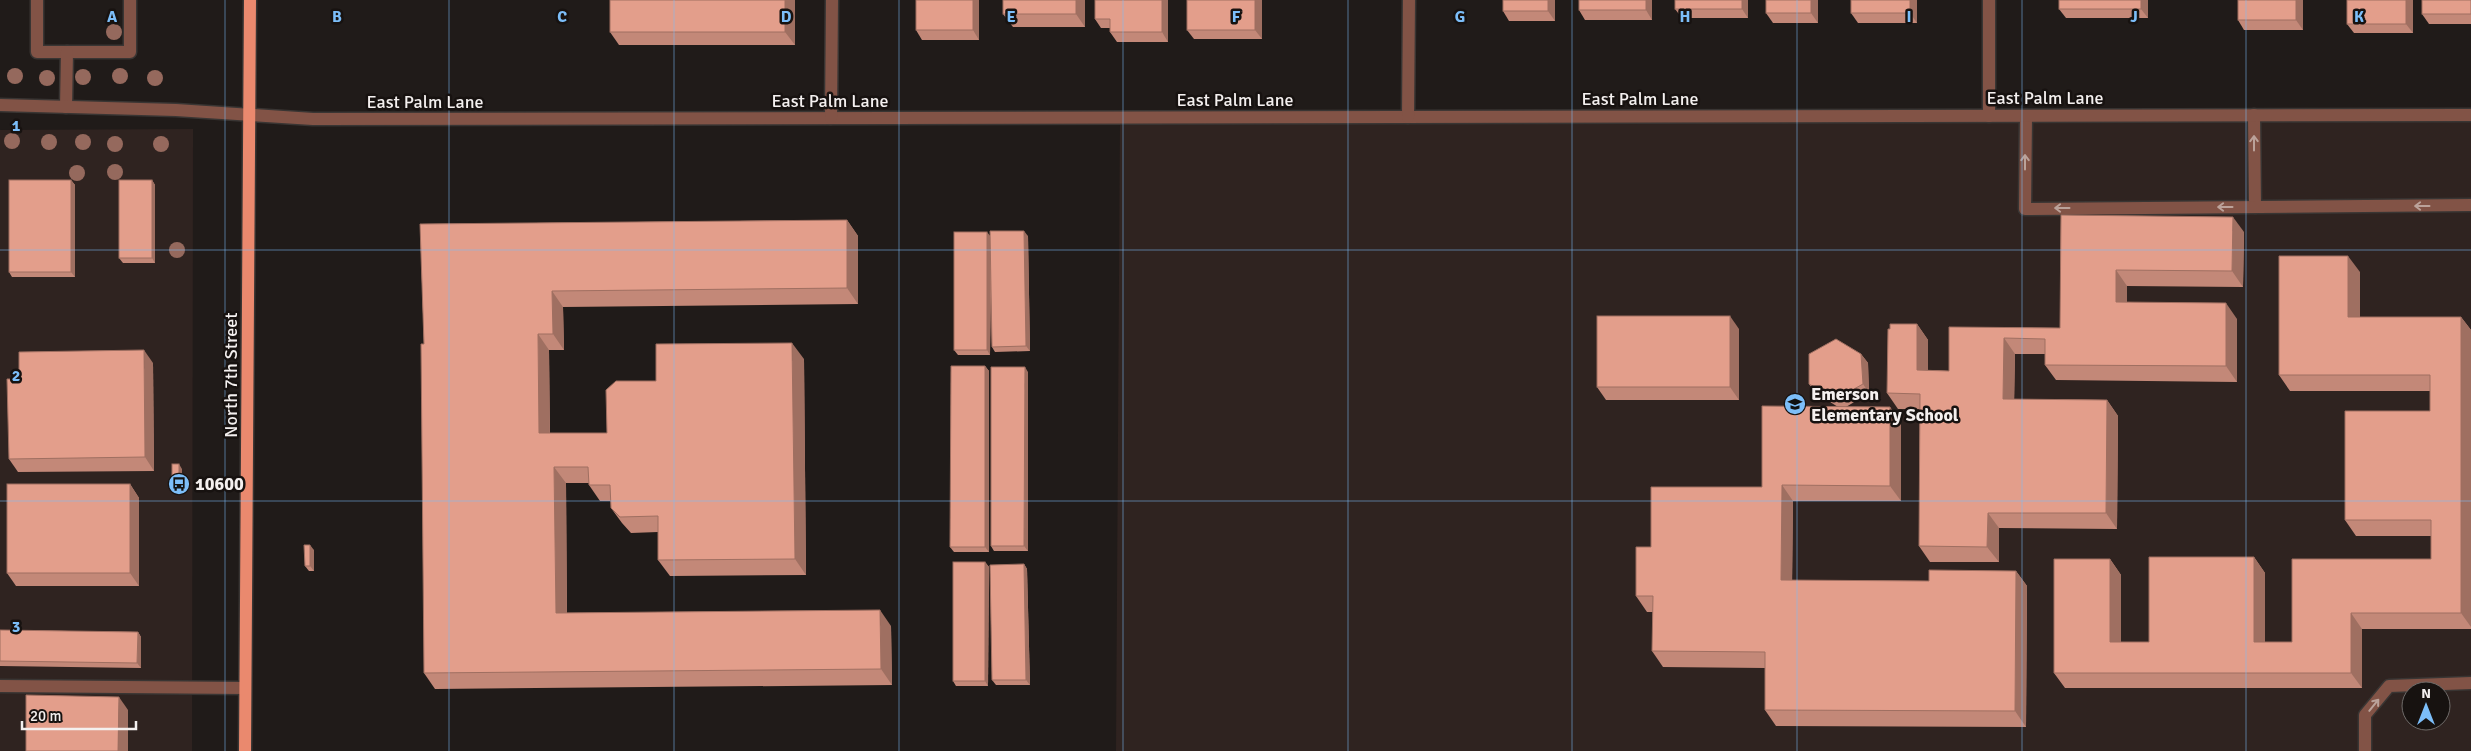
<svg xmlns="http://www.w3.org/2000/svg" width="2471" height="751" font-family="Signika,sans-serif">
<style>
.built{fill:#2f2320;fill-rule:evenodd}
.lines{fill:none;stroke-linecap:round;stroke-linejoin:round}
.lane-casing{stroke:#393533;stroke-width:15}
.street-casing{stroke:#393533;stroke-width:15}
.primary-casing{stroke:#393533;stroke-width:15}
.lane{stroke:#825346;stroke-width:12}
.street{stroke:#825346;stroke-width:12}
.primary{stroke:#ea896e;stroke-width:12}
.tree{fill:#95695d}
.wall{fill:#c38878}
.shaded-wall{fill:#9f6f61}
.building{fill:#e39e8b;stroke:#9f6f61}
.oneway{stroke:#bba29a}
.grid{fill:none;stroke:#7cbef9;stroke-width:1;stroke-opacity:0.55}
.labels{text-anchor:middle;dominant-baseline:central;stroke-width:5;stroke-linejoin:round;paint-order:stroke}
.street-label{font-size:18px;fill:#f4f0ef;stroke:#171210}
.poi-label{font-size:18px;font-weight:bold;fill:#f4f0ef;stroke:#171210;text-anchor:start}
.grid-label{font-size:16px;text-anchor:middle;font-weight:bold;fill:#7cbef9;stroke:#171210;stroke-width:5;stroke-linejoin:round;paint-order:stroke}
</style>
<rect width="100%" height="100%" fill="#201b19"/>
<g class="built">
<path d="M2471,115v636h-1355l4,-633zM2411,691h30v30h-30z"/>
<path d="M193,129l-1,622h-192v-621z"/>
</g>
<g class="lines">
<g class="lane-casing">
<g id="lane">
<path d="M37,0v52h93v-52"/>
<path d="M66,107l1,-55"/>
<path d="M2254,115l1,92"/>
<path d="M2026,116l-1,93 446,-4"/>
<path d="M0,686l245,2"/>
<path d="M2365,751v-36l24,-29 82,-3"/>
</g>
</g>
<g class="street-casing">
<g id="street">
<path d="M1989,0v116"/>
<path d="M0,105l176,5 137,9 2158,-4"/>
<path d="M1408,117l1,-117"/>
<path d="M831,118l1,-118"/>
</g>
</g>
<g class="primary-casing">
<path id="primary" d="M245,751l5,-751"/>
</g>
<use href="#lane" class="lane"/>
<use href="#street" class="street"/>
<use href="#primary" class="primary"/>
</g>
<g class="tree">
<circle cx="114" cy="32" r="8"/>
<circle cx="15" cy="76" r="8"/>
<circle cx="120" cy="76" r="8"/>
<circle cx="83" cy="77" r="8"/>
<circle cx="47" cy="78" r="8"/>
<circle cx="155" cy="78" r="8"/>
<circle cx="12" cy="141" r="8"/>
<circle cx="49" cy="142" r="8"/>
<circle cx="83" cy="142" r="8"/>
<circle cx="115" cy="144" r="8"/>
<circle cx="161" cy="144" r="8"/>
<circle cx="115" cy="172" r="8"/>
<circle cx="77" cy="173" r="8"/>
<circle cx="177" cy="250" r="8"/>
</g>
<g class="wall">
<path d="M795,0v45h-176l-9,-13z"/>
<path d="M979,0v40h-57l-6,-10z"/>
<path d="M1085,0v27h-72l-10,-13z"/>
<path d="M1168,0v42h-51l-7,-10v-4h-9l-6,-9z"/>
<path d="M1262,0v39h-68l-7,-9z"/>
<path d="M1555,0v21h-46l-6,-10z"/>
<path d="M1652,0v20h-67l-6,-10z"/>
<path d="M1748,0v18h-66l-7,-9z"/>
<path d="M1818,0v23h-45l-7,-10z"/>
<path d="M1917,0v23h-59l-7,-10z"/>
<path d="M2148,0v18h-82l-7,-9z"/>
<path d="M2303,0v30h-59l-6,-10z"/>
<path d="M2413,0v33h-59l-7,-9z"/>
<path d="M2471,0v24h-42l-7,-10z"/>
<path d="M71,180l4,5v92h-63l-3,-5z"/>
<path d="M152,180l3,5v78h-32l-4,-5z"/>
<path d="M2061,215l183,17 -1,55 -116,-1v16l110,17v63l-181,-2 -11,-15v-11h-30l-1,45 93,1 11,16 -1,113 -118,-1v34h-69l-11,-16 1,-137h-22l-11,-16 30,-69 11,16v30l21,1v-44l111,1z"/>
<path d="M847,220l11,16v68l-295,3 1,43h-15l1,83h57l49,-52 148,-22 2,216 -136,1 -12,-16v-28l-27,1 -9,-10 -11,-15v-7h-11l-11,-16v-2h-23l1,130 324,13 1,59 -457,4 -11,-16v-329l-4,-120z"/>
<path d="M990,235l38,1 2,115 -35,1 -3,-5 -1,-52 -1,60h-32l-4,-5z"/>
<path d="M2360,272v45h101l10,13v299h-109v59h-297l-11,-15 56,-114 11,16v67h28l105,-85 11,16v69h27l139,-83v-23h-75l-11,-16 85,-109v-20h-140l-11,-16z"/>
<path d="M1739,329v71h-133l-9,-13z"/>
<path d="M1861,354l7,9 1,30 -23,14h44l11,16v78h-108l-1,79 137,1 87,-10 11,15 -1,141 -250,-1 -11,-16v-42l-102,-1 -11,-16 1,-39h-6l-11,-16 15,-49 111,-60 76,-80 -22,-14 -7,-9z"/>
<path d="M153,363l1,108 -136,1 -9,-13z"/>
<path d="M985,366l4,5v181h-35l-4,-5z"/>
<path d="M1028,372v179h-34l-3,-5z"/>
<path d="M182,469v20h-6l-4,-5z"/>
<path d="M130,484l9,14v88h-123l-9,-13z"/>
<path d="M314,550v21h-5l-4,-5z"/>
<path d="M985,562l4,5 -1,119h-32l-3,-5z"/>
<path d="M1024,564l3,5 3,116h-34l-4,-5z"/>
<path d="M0,630l138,2 3,5v31l-141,-2z"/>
</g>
<g class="shaded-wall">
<path d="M785,0h10v45l-10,-13z"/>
<path d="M973,0h6v40l-6,-10z"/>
<path d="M1076,0h9v27l-9,-13z"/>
<path d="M1162,0h6v42l-6,-10z"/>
<path d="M1255,0h7v39l-7,-9z"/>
<path d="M1548,0h7v21l-7,-10z"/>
<path d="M1646,0h6v20l-6,-10z"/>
<path d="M1742,0h6v18l-6,-9z"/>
<path d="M1811,0h7v23l-7,-10z"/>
<path d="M1910,0h7v23l-7,-10z"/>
<path d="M2141,0h7v18l-7,-9z"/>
<path d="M2296,0h7v30l-7,-10z"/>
<path d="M2406,0h7v33l-7,-9z"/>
<path d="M71,180l4,5v92l-4,-5z"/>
<path d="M152,180l3,5v78l-3,-5z"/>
<path d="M2233,217l11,15 -1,55 -11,-16z"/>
<path d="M847,220l11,16v68l-11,-16z"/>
<path d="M1024,231l4,5 2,115 -4,-5z"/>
<path d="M987,232l4,5 -1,118 -3,-5z"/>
<path d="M2348,256l12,16v61l-12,-16z"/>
<path d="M2116,270l11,16v32l-11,-16z"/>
<path d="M552,291l11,16 1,43 -11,-16z"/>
<path d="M2226,303l11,16v63l-11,-16z"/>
<path d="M1730,316l9,13v71l-9,-13z"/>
<path d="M2461,317l10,13v297l-10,-14z"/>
<path d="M1917,324l11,16v46l-11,-16z"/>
<path d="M538,334l11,16 1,99 -11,-16z"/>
<path d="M2004,338l11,16 -1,61 -11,-16z"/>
<path d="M792,343l12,16 2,216 -11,-16z"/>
<path d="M144,350l9,13 1,108 -9,-14z"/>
<path d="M1861,354l7,9 1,30 -6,-9z"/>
<path d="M985,366l4,5v181l-4,-5z"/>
<path d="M1025,367l3,5v179l-4,-5z"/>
<path d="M2107,400l11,16 -1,113 -11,-16z"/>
<path d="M1890,407l11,16v78l-11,-15z"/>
<path d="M179,464l3,5v20l-3,-5z"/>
<path d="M554,467l12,16 1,146 -11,-16z"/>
<path d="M130,484l9,14v88l-9,-13z"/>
<path d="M1782,485l11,16 -1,95 -11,-16z"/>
<path d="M1988,513l11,15v34l-12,-15z"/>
<path d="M310,545l4,5v21l-4,-5z"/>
<path d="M2254,557l11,16v85l-11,-16z"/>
<path d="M2110,559l11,16v83l-11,-16z"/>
<path d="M985,562l4,5 -1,119 -3,-5z"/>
<path d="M1024,564l3,5 3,116 -4,-5z"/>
<path d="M2016,571l11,15 -1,141 -11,-16z"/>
<path d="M880,610l11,16 1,59 -11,-16z"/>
<path d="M2351,613l11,16v59l-11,-15z"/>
<path d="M138,632l3,5v31l-4,-5z"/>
<path d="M119,697l9,13v41h-10z"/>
</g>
<g class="building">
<rect x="610" y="0" width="175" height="32"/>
<rect x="916" y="0" width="57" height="30"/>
<rect x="1003" y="0" width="73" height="14"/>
<path d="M1095,0h67v32h-52v-13h-15z"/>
<rect x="1187" y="0" width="68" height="30"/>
<rect x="1503" y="0" width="45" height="11"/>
<rect x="1579" y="0" width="67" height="10"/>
<rect x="1675" y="0" width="67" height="9"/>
<rect x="1766" y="0" width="45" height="13"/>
<rect x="1851" y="0" width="59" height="13"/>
<rect x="2059" y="0" width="82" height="9"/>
<rect x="2238" y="0" width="58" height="20"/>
<rect x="2347" y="0" width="59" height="24"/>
<rect x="2422" y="0" width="49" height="14"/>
<rect x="9" y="180" width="62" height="92"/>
<rect x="119" y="180" width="33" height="78"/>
<path d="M2061,215l172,2 -1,54 -116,-1v32l110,1v63l-181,-1v-26l-41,-1 -1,61 104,1 -1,113h-118l-1,34 -68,-1 1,-152 -33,-1 1,-64h2v-5h27v46l32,1v-44l111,1z"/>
<path d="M847,220v68l-295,3 1,43h-15l1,99h68l-1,-43 10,-9h40v-37l136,-1 3,216 -137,1v-44l-38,1 -9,-9 -1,-23h-21l-1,-18h-34l2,146 324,-3 1,59 -457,4 -3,-329h3l-4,-120z"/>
<path d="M990,231h34l2,115 -34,1z"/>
<rect x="954" y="232" width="33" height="118"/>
<path d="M2279,256h69v61h113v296h-110v60h-297v-114h56v83h39v-85h105v85h38v-83h139v-39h-86v-109h85v-36h-151z"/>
<rect x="1597" y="316" width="133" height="71"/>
<path d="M1836,339l25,15 2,30 -27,15 -27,-15v-30z"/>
<path d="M144,350l1,107 -136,2 -2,-80h12v-27z"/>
<path d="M951,366h34v181h-35z"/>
<path d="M991,367h34l-1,179h-33z"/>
<path d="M1762,406l128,1v79l-108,-1 -1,95 148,1v-11l87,1 -1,140 -250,-1v-58l-113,-1 1,-55h-17v-49h15v-60h111z"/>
<rect x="172" y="464" width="7" height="20"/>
<rect x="7" y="484" width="123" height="89"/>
<path d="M304,545h6v21h-5z"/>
<rect x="953" y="562" width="32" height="119"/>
<path d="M1024,564l2,116h-34l-2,-115z"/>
<path d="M0,630l138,2 -1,31 -137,-2z"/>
<path d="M26,695l93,2 -1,54h-92z"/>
</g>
<defs><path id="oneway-shaft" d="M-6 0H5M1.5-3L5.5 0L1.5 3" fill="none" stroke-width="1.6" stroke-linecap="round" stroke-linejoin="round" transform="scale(1.25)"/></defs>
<g class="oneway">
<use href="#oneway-shaft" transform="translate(2254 143) rotate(-90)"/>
<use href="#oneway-shaft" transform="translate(2025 162) rotate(-90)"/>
<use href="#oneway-shaft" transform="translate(2422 206) rotate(180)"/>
<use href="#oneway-shaft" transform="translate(2225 207) rotate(180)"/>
<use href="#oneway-shaft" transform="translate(2062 208) rotate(180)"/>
<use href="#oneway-shaft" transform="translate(2374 705) rotate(-51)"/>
</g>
<path class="grid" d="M225,0v751M449,0v751M674,0v751M899,0v751M1123,0v751M1348,0v751M1572,0v751M1797,0v751M2022,0v751M2246,0v751M0,250h2471M0,501h2471"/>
<defs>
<g id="school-disc" transform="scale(1.125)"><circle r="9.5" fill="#7cbef9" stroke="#171210"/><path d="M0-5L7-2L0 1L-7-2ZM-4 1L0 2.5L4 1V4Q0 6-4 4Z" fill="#111"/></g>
<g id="bus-disc" transform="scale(1.125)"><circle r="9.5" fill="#7cbef9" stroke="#171210"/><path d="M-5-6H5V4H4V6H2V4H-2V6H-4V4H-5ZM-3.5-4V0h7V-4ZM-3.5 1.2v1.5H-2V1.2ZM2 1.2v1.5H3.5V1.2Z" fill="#111"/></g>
</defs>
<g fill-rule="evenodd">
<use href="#school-disc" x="1795" y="404"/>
<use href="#bus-disc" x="179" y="484"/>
</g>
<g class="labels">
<g class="street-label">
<text x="2045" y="98">East Palm Lane</text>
<text x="1640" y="99">East Palm Lane</text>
<text x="1235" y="100">East Palm Lane</text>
<text x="830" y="101">East Palm Lane</text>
<text x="425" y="102">East Palm Lane</text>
<text transform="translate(231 375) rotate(-90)">North 7th Street</text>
</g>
<g class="poi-label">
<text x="1811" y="394">Emerson<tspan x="1811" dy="21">Elementary School</tspan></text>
<text x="195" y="484">10600</text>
</g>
</g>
<g class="grid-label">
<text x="112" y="22">A</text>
<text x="337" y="22">B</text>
<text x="562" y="22">C</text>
<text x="786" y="22">D</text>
<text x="1011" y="22">E</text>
<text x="1236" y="22">F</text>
<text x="1460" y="22">G</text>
<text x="1685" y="22">H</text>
<text x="1909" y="22">I</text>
<text x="2134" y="22">J</text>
<text x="2359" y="22">K</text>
<text x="16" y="131">1</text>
<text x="16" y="381">2</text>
<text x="16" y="632">3</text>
</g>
<g transform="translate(2426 706)"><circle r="24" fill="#171210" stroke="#6f6b69"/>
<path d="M0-4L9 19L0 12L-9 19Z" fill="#7cbef9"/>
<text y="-8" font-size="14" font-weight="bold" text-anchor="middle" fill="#f4f0ef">N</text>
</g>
<path d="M22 721v8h114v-8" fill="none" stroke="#f4f0ef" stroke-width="2.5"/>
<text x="30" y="721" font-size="15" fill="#f4f0ef" stroke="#171210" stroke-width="4" paint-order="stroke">20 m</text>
</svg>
